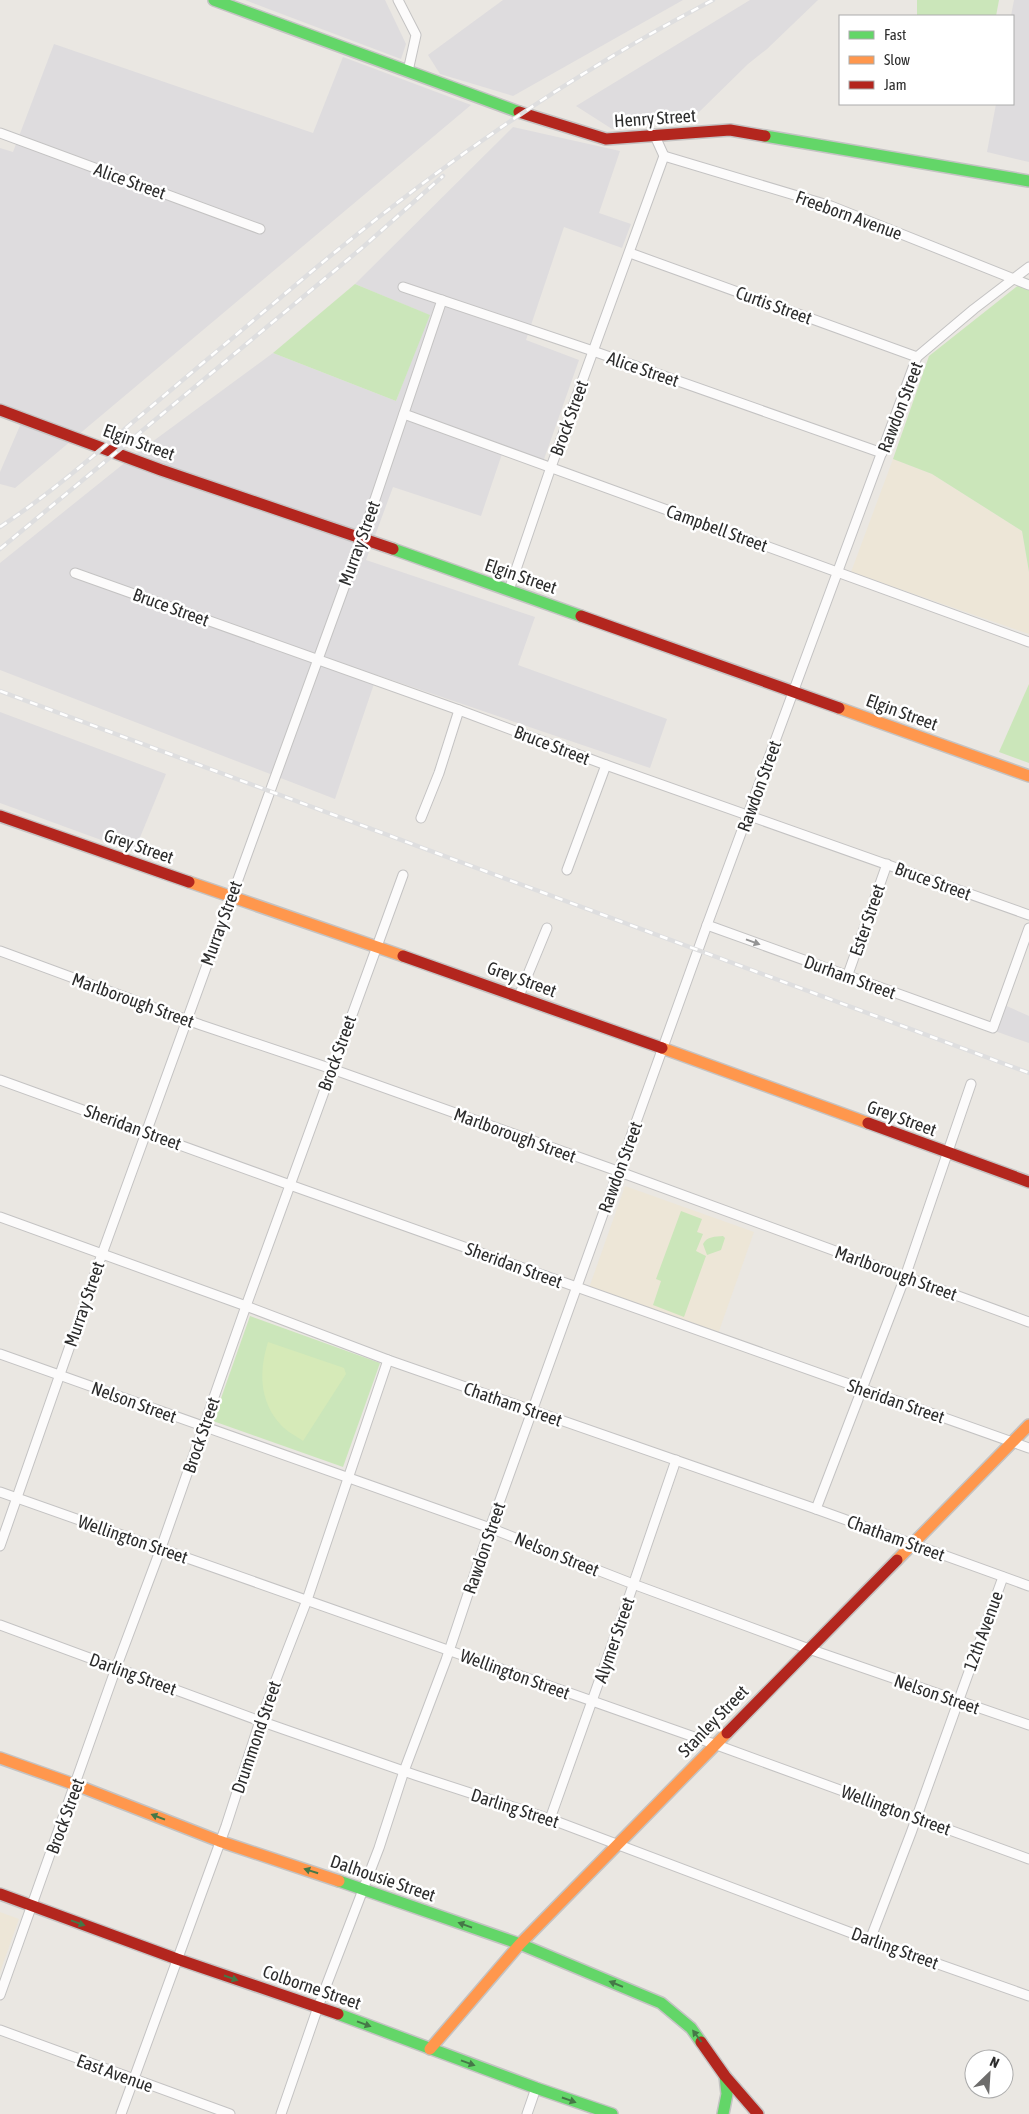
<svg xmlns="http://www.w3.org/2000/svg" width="1029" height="2114" font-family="'Asap Condensed',sans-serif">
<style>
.industrial{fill:#dedcde}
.education{fill:#ede6d7}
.green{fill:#cbe6ba}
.pitch{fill:#d6eab8}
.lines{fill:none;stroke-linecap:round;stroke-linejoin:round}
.street-casing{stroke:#c4c3c3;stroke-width:11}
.fast-casing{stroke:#c4c3c3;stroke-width:14}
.slow-casing{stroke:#c4c3c3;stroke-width:14}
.jam-casing{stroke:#c4c3c3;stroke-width:14}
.street{stroke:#fcfbfb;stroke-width:9}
.fast{stroke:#63d668;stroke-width:11}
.slow{stroke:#ff974d;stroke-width:11}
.jam{stroke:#b3261e;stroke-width:11}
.rail-casing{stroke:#dededf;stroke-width:4.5}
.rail{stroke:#fff;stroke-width:2.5;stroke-dasharray:8;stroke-linecap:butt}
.oneway{fill:#949494}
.oneway2{fill:#457847}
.labels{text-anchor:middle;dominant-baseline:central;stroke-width:5;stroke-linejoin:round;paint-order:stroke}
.street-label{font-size:18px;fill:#2c2c2c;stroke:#fff}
</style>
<rect width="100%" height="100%" fill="#eae7e2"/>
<g class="industrial">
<path d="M245,0h140l21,44 -5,15z"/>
<path d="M503,0h180l-170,96 -73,-22 -12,-19z"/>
<path d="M750,0h68l-51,49 -19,15 -52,51 -84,14 -36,-23z"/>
<path d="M1014,0h15v162l-42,-10 9,-48h17v-88h-2z"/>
<path d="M54,44l259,89 30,-76 128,48 -456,383 -15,-4v-12l25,-58 -25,-10v-256l13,4z"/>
<path d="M513,127l107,24 -21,62 32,11 -9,24 -58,-21 -38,113 53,20 -36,102 -39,-14 -23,68 -88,-29 -27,73 169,57 -17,48 149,54 -17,49 -273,-93 -42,124 -335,-129v-107l137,-110 136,-100 123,48 33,-86 -74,-31z"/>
<path d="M0,712l166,62 -32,78 -134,-49z"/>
<path d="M1002,1004l27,12v27l-37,-13z"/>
</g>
<g class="education">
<path d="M893,459l39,15 90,57 7,41v62l-178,-62z"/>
<path d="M625,1186l129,46 -36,102 -129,-46z"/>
<path d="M0,1912l19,7 -19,53z"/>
</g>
<g class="green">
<path d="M917,0h82l-3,16h-79z"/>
<path d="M355,284l75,31 -34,86 -123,-48z"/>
<path d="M1020,284l9,4v284l-7,-41 -90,-57 -39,-15 36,-103z"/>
<path d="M1029,684v79l-30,-11z"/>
<path d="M681,1211l21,8 -5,13 6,2 -7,17 10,5 -22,61 -31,-12 8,-24 -5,-2z"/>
<path d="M723,1236l2,2 -4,12 -14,5 -4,-11c4,-8 12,-7 20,-8z"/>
<path d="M250,1316l130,47 -37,104 -130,-46z"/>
</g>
<path class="pitch" d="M268,1342l76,26 2,6 -43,67c-7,-5 -17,-10 -22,-16 -22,-24 -22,-54 -13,-83z"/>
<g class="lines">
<g class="street-casing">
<g id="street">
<path d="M398,0l18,35 -8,36"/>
<path d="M0,133l260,96"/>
<path d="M664,156l167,50 198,79"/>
<path d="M630,253l287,104"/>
<path d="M403,287l190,64 289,102"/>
<path d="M404,414l625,228"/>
<path d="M75,573l384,137 147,55 423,150"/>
<path d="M509,590l42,-123 113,-311 -10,-22"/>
<path d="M421,818l18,-45 20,-63"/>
<path d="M567,870l39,-105"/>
<path d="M707,925l286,103 36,-100"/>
<path d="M0,951l201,74 131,44 277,99 420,154"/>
<path d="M847,977l40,-113"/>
<path d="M519,996l28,-68"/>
<path d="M0,1080l290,105 739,263"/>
<path d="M0,1217l246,89 142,54 428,149 213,77"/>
<path d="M0,1354l490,174 143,56 176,65 220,76"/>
<path d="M0,1492l714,252 315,115"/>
<path d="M816,1509l89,-232 66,-193"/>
<path d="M0,1546l102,-292 260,-716 80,-238"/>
<path d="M0,1625l260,96 155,54 135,44 320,121 159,56"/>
<path d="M550,1819l79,-222 47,-137"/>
<path d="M870,1940l41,-107 92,-256"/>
<path d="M0,1995l116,-327 45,-120 85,-242 157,-431"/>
<path d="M0,2030l230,84"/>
<path d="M121,2114l105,-288 34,-105 47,-121 81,-240"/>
<path d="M281,2114l37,-107 61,-159 25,-77 42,-111 44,-132 217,-603 210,-568 57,-48 55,-42"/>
<path d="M527,2114l9,-26"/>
</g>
</g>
<g class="fast-casing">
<g id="fast">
<path d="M214,0l305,112"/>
<path d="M765,136l264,45"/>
<path d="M393,549l188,67"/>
<path d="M339,1881l181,63 141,59 30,25 10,14"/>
<path d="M338,2014l198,74 76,26"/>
<path d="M723,2114l4,-20 -2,-18"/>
</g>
</g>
<g class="slow-casing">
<g id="slow">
<path d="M839,708l190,68"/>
<path d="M189,882l214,74"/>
<path d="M662,1048l206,75"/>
<path d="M897,1560l132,-135"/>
<path d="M0,1758l76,27 143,56 120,40"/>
<path d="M430,2049l90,-105 207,-211"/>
</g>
</g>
<g class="jam-casing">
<g id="jam">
<path d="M519,112l87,27 124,-9 35,6"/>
<path d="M0,410l161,60 232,79"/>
<path d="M581,616l258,92"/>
<path d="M0,816l189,66"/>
<path d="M403,956l259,92"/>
<path d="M868,1123l161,59"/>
<path d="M727,1733l170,-173"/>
<path d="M0,1894l177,65 161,55"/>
<path d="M701,2042l24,34 33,38"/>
</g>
</g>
<use href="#street" class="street"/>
<use href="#fast" class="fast"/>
<use href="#slow" class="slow"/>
<use href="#jam" class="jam"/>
<g class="rail-casing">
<g id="rail">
<path d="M0,527c47,-31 90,-68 133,-105 59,-50 118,-100 178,-150 124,-104 258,-197 402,-272"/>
<path d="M0,549l363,-302 80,-71"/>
<path d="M0,691l1029,382"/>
</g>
</g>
<use href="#rail" class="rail"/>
</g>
<defs><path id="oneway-solid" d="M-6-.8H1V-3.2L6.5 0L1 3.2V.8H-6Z" transform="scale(1.25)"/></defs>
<use class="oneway" href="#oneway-solid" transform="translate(753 942) rotate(20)"/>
<g class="oneway2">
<use href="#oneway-solid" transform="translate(158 1817) rotate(-159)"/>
<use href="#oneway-solid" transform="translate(311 1871) rotate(-162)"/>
<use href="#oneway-solid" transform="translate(78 1923) rotate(20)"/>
<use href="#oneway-solid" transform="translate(465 1925) rotate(-160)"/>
<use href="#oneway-solid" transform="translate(231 1978) rotate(19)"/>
<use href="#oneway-solid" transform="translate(616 1984) rotate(-158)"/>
<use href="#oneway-solid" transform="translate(364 2024) rotate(20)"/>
<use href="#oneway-solid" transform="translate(697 2036) rotate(-127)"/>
<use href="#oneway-solid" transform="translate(468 2063) rotate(20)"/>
<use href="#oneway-solid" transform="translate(569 2100) rotate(19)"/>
</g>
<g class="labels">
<g class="street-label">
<text transform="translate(655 118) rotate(-4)">Henry Street</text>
<text transform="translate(130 181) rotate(20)">Alice Street</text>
<text transform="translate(849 215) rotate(20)">Freeborn Avenue</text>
<text transform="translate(774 305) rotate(20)">Curtis Street</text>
<text transform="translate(643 369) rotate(19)">Alice Street</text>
<text transform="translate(900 407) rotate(-69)">Rawdon Street</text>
<text transform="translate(569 418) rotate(-70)">Brock Street</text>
<text transform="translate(139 442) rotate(20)">Elgin Street</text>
<text transform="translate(717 528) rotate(20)">Campbell Street</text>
<text transform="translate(359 543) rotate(-70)">Murray Street</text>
<text transform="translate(521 576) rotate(19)">Elgin Street</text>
<text transform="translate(171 607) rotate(20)">Bruce Street</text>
<text transform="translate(902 712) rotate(20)">Elgin Street</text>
<text transform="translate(552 745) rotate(21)">Bruce Street</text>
<text transform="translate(759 786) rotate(-70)">Rawdon Street</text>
<text transform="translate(139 846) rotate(19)">Grey Street</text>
<text transform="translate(933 881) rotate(20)">Bruce Street</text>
<text transform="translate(867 920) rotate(-71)">Ester Street</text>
<text transform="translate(221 923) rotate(-70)">Murray Street</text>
<text transform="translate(850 977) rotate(20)">Durham Street</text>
<text transform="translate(522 979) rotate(20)">Grey Street</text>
<text transform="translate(133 1000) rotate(20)">Marlborough Street</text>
<text transform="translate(337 1053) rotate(-70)">Brock Street</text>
<text transform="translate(902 1118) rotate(20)">Grey Street</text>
<text transform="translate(133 1127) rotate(20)">Sheridan Street</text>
<text transform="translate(515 1135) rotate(20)">Marlborough Street</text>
<text transform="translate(620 1167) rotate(-70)">Rawdon Street</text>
<text transform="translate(514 1265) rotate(20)">Sheridan Street</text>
<text transform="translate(896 1273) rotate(20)">Marlborough Street</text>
<text transform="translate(84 1304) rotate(-71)">Murray Street</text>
<text transform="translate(896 1401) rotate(19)">Sheridan Street</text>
<text transform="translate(134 1402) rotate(20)">Nelson Street</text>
<text transform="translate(513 1404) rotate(19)">Chatham Street</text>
<text transform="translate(201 1435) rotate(-71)">Brock Street</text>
<text transform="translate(896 1538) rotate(20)">Chatham Street</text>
<text transform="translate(133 1539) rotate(19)">Wellington Street</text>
<text transform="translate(484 1548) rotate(-71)">Rawdon Street</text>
<text transform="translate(557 1554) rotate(22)">Nelson Street</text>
<text transform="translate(983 1631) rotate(-70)">12th Avenue</text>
<text transform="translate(614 1640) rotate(-71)">Alymer Street</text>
<text transform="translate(133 1674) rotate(20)">Darling Street</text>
<text transform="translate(515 1674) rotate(20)">Wellington Street</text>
<text transform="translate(937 1694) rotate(19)">Nelson Street</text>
<text transform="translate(713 1721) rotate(-46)">Stanley Street</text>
<text transform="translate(256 1737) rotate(-71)">Drummond Street</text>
<text transform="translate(515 1808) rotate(18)">Darling Street</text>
<text transform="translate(896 1810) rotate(20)">Wellington Street</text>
<text transform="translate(65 1816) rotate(-70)">Brock Street</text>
<text transform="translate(383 1878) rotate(19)">Dalhousie Street</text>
<text transform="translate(895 1948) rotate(20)">Darling Street</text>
<text transform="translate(312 1987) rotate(19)">Colborne Street</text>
<text transform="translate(115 2073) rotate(20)">East Avenue</text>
</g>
</g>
<rect x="839" y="15" width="175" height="90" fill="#ffffff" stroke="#ababab"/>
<rect x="849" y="31" width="25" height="8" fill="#63d668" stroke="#ababab"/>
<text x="884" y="40" font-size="15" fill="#2c2c2c">Fast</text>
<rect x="849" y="56" width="25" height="8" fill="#ff974d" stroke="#ababab"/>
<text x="884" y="65" font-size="15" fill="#2c2c2c">Slow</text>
<rect x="849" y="81" width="25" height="8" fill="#b3261e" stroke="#ababab"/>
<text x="884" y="90" font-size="15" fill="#2c2c2c">Jam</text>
<g transform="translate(989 2074) rotate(25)"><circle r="24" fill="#ffffff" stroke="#ababab"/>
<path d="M0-4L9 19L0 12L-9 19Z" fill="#6e6d6c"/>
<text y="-8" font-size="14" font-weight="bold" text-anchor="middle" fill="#2c2c2c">N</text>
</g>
</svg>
